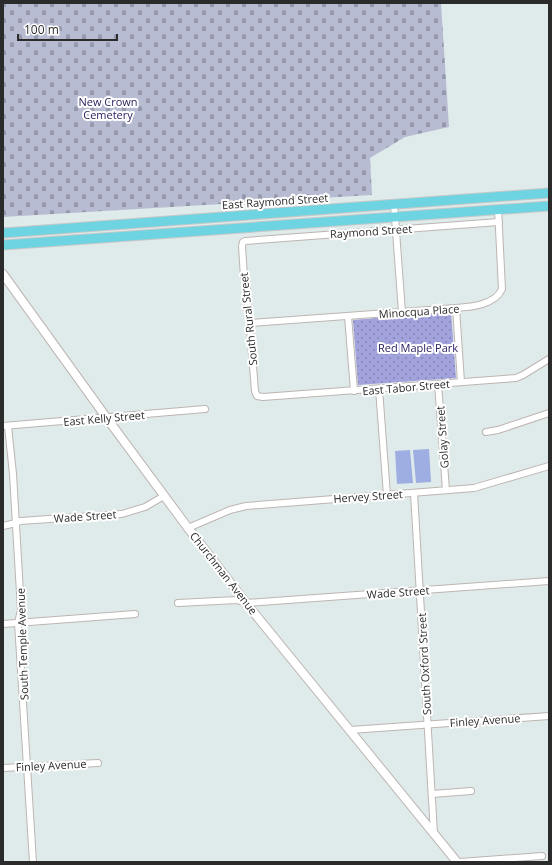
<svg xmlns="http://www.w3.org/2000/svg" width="552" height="865" font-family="'Open Sans',sans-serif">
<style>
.grass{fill:url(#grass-dots)}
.cemetery{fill:url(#cemetery-stones)}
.pitch{fill:#9faee2}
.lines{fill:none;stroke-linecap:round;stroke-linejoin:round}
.minor-casing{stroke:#bdb5b2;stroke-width:8}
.secondary-casing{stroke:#bdb5b2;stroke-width:10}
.primary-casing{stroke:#c8c8c8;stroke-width:11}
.minor{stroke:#fff;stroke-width:6}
.secondary{stroke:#fff;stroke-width:8}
.primary{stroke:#6ed4e2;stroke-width:9}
.labels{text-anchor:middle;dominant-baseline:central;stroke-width:4;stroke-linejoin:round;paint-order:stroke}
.park-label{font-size:11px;fill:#2b2361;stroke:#fff}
.street-label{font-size:11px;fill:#2b2b2b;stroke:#fff}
</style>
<defs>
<pattern id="grass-dots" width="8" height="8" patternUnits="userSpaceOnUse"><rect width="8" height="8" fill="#a2a2dc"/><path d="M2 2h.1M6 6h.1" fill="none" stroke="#8484b3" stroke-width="1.8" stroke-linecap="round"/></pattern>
<pattern id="cemetery-stones" width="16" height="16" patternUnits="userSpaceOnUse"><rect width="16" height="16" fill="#b8bcd3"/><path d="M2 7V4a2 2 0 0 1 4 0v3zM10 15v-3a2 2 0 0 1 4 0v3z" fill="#9699ab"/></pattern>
</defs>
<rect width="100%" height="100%" fill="#dfebea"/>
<path class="grass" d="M451,312l5,66 -98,7 -5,-65z"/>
<path class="cemetery" d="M3,3h438l8,124 -44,10 -35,21 2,37 -369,22z"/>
<g class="pitch">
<path d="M429,449l2,33 -15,1 -3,-33z"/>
<path d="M410,450l3,33 -16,1 -2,-33z"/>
</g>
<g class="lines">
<g class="minor-casing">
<g id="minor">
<path d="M394,204l8,108"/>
<path d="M499,222l-254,19 -2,1 -1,4 2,31 2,3 9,111 2,5 6,1 253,-19 7,-3 26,-16"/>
<path d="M456,308l5,74"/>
<path d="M348,316l6,75"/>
<path d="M250,323l206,-15c15,-1 39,-3 46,-19l-4,-80"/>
<path d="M438,384l8,106"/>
<path d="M379,389l8,106"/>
<path d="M3,426l202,-17"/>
<path d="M8,426l5,48 8,136 -3,13 15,239"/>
<path d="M486,432l12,-2 51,-17"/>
<path d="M414,493l20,341"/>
<path d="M3,526l13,-3 4,-2 102,-7 23,-7 19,-11"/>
<path d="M188,528l42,-18 16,-4 228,-18 75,-22"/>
<path d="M178,603l59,-3 9,3 303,-22"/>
<path d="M3,624l132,-10"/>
<path d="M350,730l199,-14"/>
<path d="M3,768l95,-5"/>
<path d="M432,794l39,-3"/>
<path d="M460,862l82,-6"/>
</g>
</g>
<g class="secondary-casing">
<path id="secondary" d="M3,274l103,143 82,111 58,75 211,259"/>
</g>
<g class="primary-casing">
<g id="primary">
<path d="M3,233l546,-40"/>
<path d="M3,245l546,-39"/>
</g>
</g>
<use href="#minor" class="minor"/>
<use href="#secondary" class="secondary"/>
<use href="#primary" class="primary"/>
</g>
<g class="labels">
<g class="park-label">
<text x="108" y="101">New Crown<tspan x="108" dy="13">Cemetery</tspan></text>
<text x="418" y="347">Red Maple Park</text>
</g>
<g class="street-label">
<text transform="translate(275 201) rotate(-4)">East Raymond Street</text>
<text transform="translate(371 231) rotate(-4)">Raymond Street</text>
<text transform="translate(419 311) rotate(-4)">Minocqua Place</text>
<text transform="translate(248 319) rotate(-96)">South Rural Street</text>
<text transform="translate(406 387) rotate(-5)">East Tabor Street</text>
<text transform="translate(104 418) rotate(-5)">East Kelly Street</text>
<text transform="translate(442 437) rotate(-94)">Golay Street</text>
<text transform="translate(368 496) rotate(-4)">Hervey Street</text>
<text transform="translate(85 516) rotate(-4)">Wade Street</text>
<text transform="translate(224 573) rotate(52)">Churchman Avenue</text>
<text transform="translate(398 592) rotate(-4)">Wade Street</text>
<text transform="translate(22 644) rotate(-92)">South Temple Avenue</text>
<text transform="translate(424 664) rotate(-93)">South Oxford Street</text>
<text transform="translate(485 720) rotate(-4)">Finley Avenue</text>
<text transform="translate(51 765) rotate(-3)">Finley Avenue</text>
</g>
</g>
<rect width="552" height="865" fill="none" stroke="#2b2b2b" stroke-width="8"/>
<path d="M18 34v6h99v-6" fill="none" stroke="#2b2b2b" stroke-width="2"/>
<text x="24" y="34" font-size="12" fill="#2b2b2b" stroke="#ffffff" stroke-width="3" paint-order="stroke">100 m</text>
</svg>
